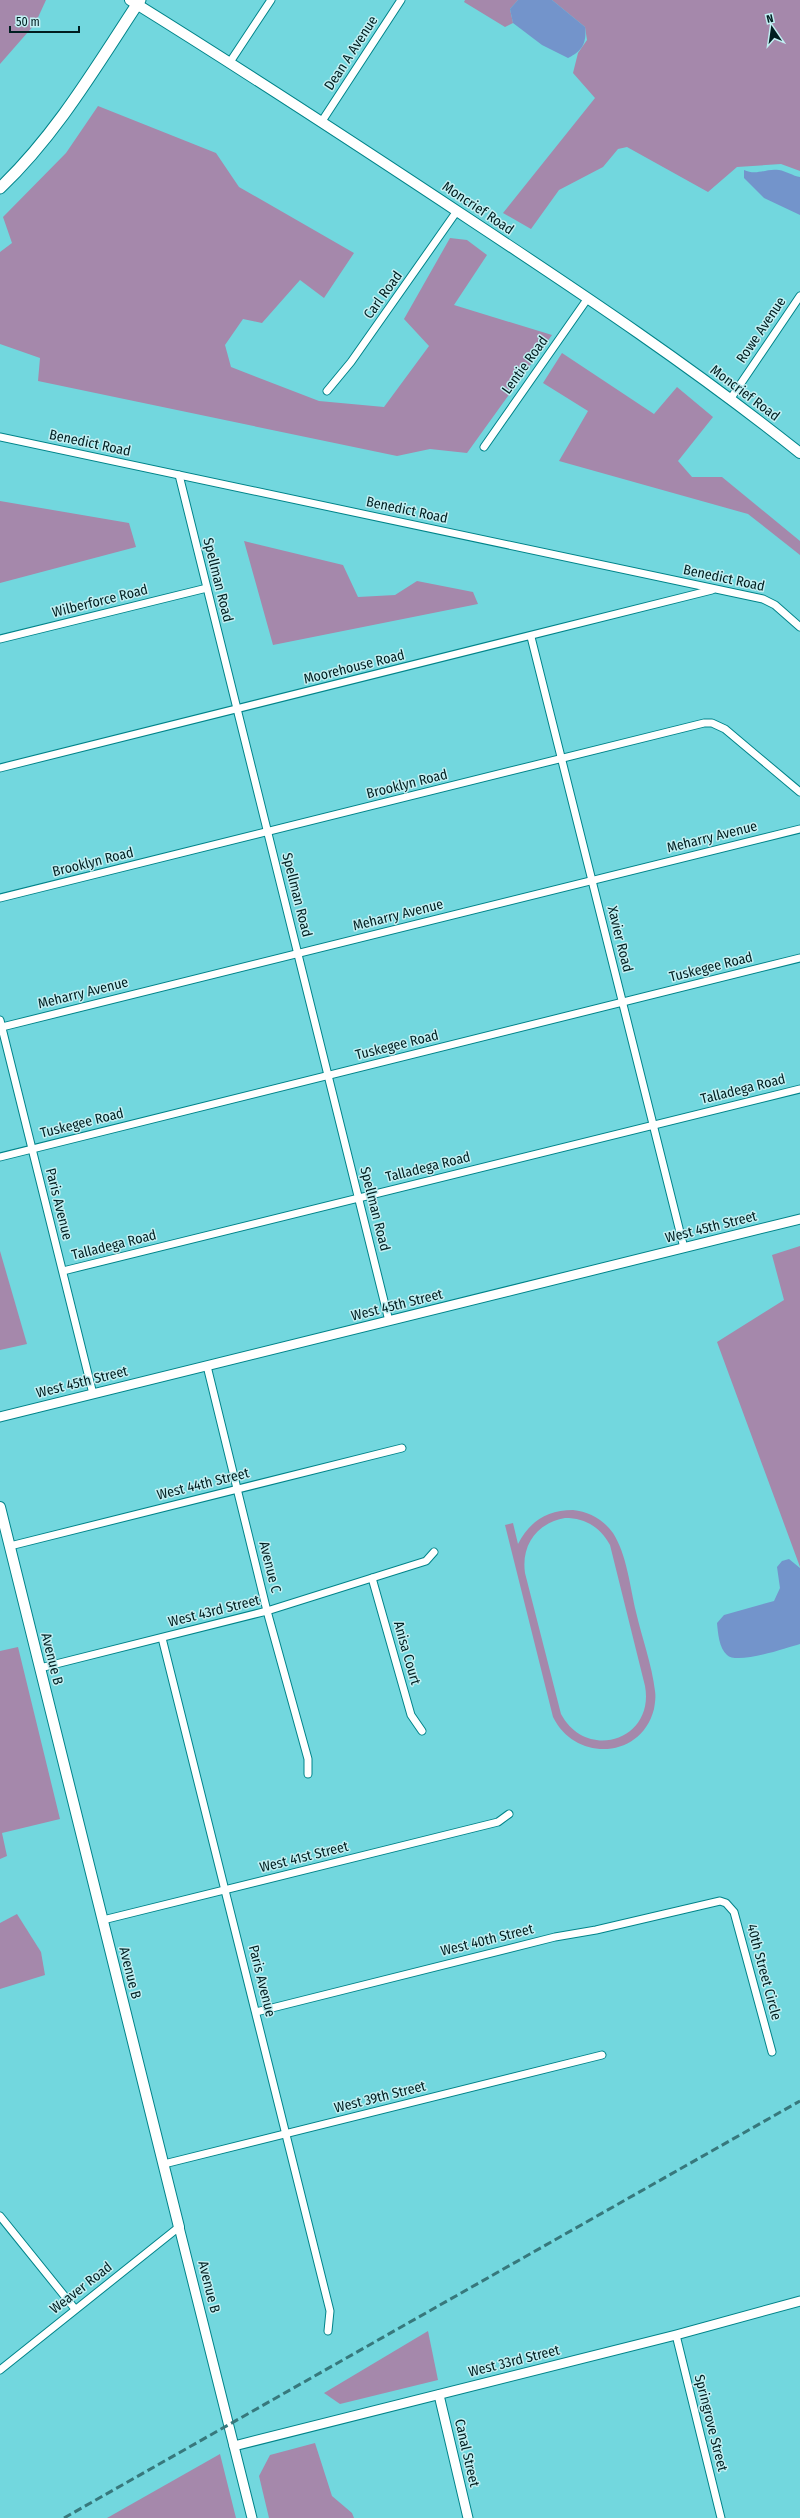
<svg xmlns="http://www.w3.org/2000/svg" width="800" height="2518" font-family="'Fira Sans Condensed',sans-serif">
<style>
.green{fill:#a588ab;fill-rule:evenodd}
.water{fill:#7394cb}
.lines{fill:none;stroke-linecap:round;stroke-linejoin:round}
.minor-casing{stroke:#00848a;stroke-width:9}
.tertiary-casing{stroke:#00848a;stroke-width:11}
.secondary-casing{stroke:#00848a;stroke-width:12}
.primary-casing{stroke:#00848a;stroke-width:13}
.minor{stroke:#fff;stroke-width:7}
.tertiary{stroke:#fff;stroke-width:9}
.secondary{stroke:#fff;stroke-width:10}
.primary{stroke:#fff;stroke-width:11}
.rail{stroke:#37787c;stroke-width:3;stroke-dasharray:8 4;stroke-linecap:butt}
.labels{text-anchor:middle;dominant-baseline:central;stroke-width:3;stroke-linejoin:round;paint-order:stroke}
.street-label{font-size:14px;fill:#001e20;stroke:#c1eff2}
</style>
<rect width="100%" height="100%" fill="#72d7de"/>
<g class="green">
<path d="M0,0h46l-11,24 -35,40z"/>
<path d="M465,0h53l-8,9 3,14 -8,4 -41,-25z"/>
<path d="M552,0h248v171l-19,-7 -44,3 -29,25 -81,-45 -9,2 -15,18 -44,23 -28,39 -28,-16 92,-115 -22,-25 5,-20 9,-13 -2,-13z"/>
<path d="M98,106l118,47 23,34 115,66 -30,45 -24,-18 -38,43 -19,-4 -18,26 6,22 88,34 65,6 45,-61 -25,-27 46,-81 17,2 20,15 -33,50 98,30 -85,118 -37,-4 -33,7 -359,-75 2,-23 -40,-14v-92l12,-9 -9,-26 63,-64z"/>
<path d="M562,353l92,61 23,-27 36,30 -35,44 14,16h30l78,64v14l-52,-41 -189,-53 29,-50 -45,-28z"/>
<path d="M0,501l129,22 7,24 -136,36z"/>
<path d="M244,541l99,24 15,32 37,-2 22,-14 56,11 5,12 -205,41z"/>
<path d="M800,1246v321l-83,-225 67,-42 -12,-45z"/>
<path d="M0,1251l27,93 -27,6z"/>
<path d="M573,1510c16,2 30,9 40,23 14,22 17,54 23,79 6,26 16,53 19,79 1,6 0,12 -1,18 -13,51 -79,53 -101,8l-48,-192 8,-2 5,21c11,-22 29,-34 55,-34zM565,1518c20,0 35,9 45,27l35,141c10,54 -58,76 -84,28l-36,-141c-4,-28 12,-50 40,-55z"/>
<path d="M18,1647l42,172 -58,14 5,23 -7,3v-208z"/>
<path d="M17,1914l24,38 4,23 -45,14v-66z"/>
<path d="M428,2331l10,49 -98,24 -16,-11z"/>
<path d="M315,2443l17,53 20,17 2,5h-85l-10,-42 11,-21z"/>
<path d="M220,2454l16,64h-129z"/>
</g>
<g class="water">
<path d="M518,0h34l33,27c2,16 -3,24 -17,31l-26,-13 -29,-22 -3,-14z"/>
<path d="M744,170c13,6 22,-2 35,0 7,1 14,6 21,7v38l-36,-17 -20,-20z"/>
<path d="M789,1559l11,9v76c-14,4 -63,21 -73,11 -8,-7 -9,-22 -10,-32l7,-8 50,-14 6,-13 -3,-21 5,-6z"/>
</g>
<g class="lines">
<g class="minor-casing">
<g id="minor">
<path d="M230,62l41,-62"/>
<path d="M322,121l79,-121"/>
<path d="M327,391l24,-29 106,-151"/>
<path d="M731,398l69,-102"/>
<path d="M0,437l763,162 12,6 25,22"/>
<path d="M484,447l104,-149"/>
<path d="M179,475l210,846"/>
<path d="M531,637l153,611"/>
<path d="M0,639l207,-51"/>
<path d="M0,768l712,-178"/>
<path d="M0,898l704,-175h8l13,6 75,63"/>
<path d="M0,1020l93,374"/>
<path d="M2,1027l798,-198"/>
<path d="M0,1157l800,-199"/>
<path d="M63,1271l737,-182"/>
<path d="M207,1366l60,245 41,148v15"/>
<path d="M10,1546l392,-98"/>
<path d="M372,1578l39,137 11,16"/>
<path d="M162,1638l168,673 -2,20"/>
<path d="M40,1668l227,-57 159,-50 8,-9"/>
<path d="M103,1920l395,-98 11,-8"/>
<path d="M256,2012l299,-75 41,-7 124,-29 6,2 8,9 38,140"/>
<path d="M164,2164l438,-109"/>
<path d="M0,2216l75,93"/>
<path d="M676,2335l45,183"/>
<path d="M0,2370l179,-143"/>
</g>
</g>
<g class="tertiary-casing">
<g id="tertiary">
<path d="M0,1417l800,-198"/>
<path d="M179,2227l73,291"/>
<path d="M439,2395l29,123"/>
<path d="M234,2446l442,-111 124,-34"/>
</g>
</g>
<g class="secondary-casing">
<g id="secondary">
<path d="M130,0c116,72 229,146 342,221 112,74 223,148 328,232"/>
<path d="M0,1507l179,720"/>
</g>
</g>
<g class="primary-casing">
<path id="primary" d="M0,188c57,-54 97,-123 140,-188"/>
</g>
<use href="#minor" class="minor"/>
<use href="#tertiary" class="tertiary"/>
<use href="#secondary" class="secondary"/>
<use href="#primary" class="primary"/>
<path class="rail" d="M64,2518l736,-417"/>
</g>
<g class="labels">
<g class="street-label">
<text transform="translate(351 53) rotate(-57)">Dean A Avenue</text>
<text transform="translate(478 208) rotate(34)">Moncrief Road</text>
<text transform="translate(383 295) rotate(-54)">Carl Road</text>
<text transform="translate(761 330) rotate(-56)">Rowe Avenue</text>
<text transform="translate(525 365) rotate(-54)">Lentie Road</text>
<text transform="translate(745 393) rotate(37)">Moncrief Road</text>
<text transform="translate(90 443) rotate(12)">Benedict Road</text>
<text transform="translate(407 510) rotate(12)">Benedict Road</text>
<text transform="translate(724 578) rotate(12)">Benedict Road</text>
<text transform="translate(218 580) rotate(76)">Spellman Road</text>
<text transform="translate(100 601) rotate(-14)">Wilberforce Road</text>
<text transform="translate(354 667) rotate(-14)">Moorehouse Road</text>
<text transform="translate(407 784) rotate(-14)">Brooklyn Road</text>
<text transform="translate(712 837) rotate(-14)">Meharry Avenue</text>
<text transform="translate(93 862) rotate(-14)">Brooklyn Road</text>
<text transform="translate(297 895) rotate(76)">Spellman Road</text>
<text transform="translate(398 915) rotate(-14)">Meharry Avenue</text>
<text transform="translate(620 939) rotate(76)">Xavier Road</text>
<text transform="translate(711 967) rotate(-14)">Tuskegee Road</text>
<text transform="translate(83 993) rotate(-14)">Meharry Avenue</text>
<text transform="translate(397 1045) rotate(-14)">Tuskegee Road</text>
<text transform="translate(743 1089) rotate(-14)">Talladega Road</text>
<text transform="translate(82 1123) rotate(-14)">Tuskegee Road</text>
<text transform="translate(428 1167) rotate(-14)">Talladega Road</text>
<text transform="translate(59 1204) rotate(76)">Paris Avenue</text>
<text transform="translate(375 1209) rotate(76)">Spellman Road</text>
<text transform="translate(711 1227) rotate(-14)">West 45th Street</text>
<text transform="translate(114 1245) rotate(-14)">Talladega Road</text>
<text transform="translate(397 1305) rotate(-14)">West 45th Street</text>
<text transform="translate(82 1382) rotate(-14)">West 45th Street</text>
<text transform="translate(203 1484) rotate(-14)">West 44th Street</text>
<text transform="translate(270 1567) rotate(76)">Avenue C</text>
<text transform="translate(214 1611) rotate(-14)">West 43rd Street</text>
<text transform="translate(407 1653) rotate(74)">Anisa Court</text>
<text transform="translate(52 1659) rotate(76)">Avenue B</text>
<text transform="translate(304 1857) rotate(-14)">West 41st Street</text>
<text transform="translate(487 1940) rotate(-14)">West 40th Street</text>
<text transform="translate(764 1972) rotate(75)">40th Street Circle</text>
<text transform="translate(130 1973) rotate(76)">Avenue B</text>
<text transform="translate(262 1981) rotate(76)">Paris Avenue</text>
<text transform="translate(380 2097) rotate(-14)">West 39th Street</text>
<text transform="translate(209 2287) rotate(76)">Avenue B</text>
<text transform="translate(81 2288) rotate(-38)">Weaver Road</text>
<text transform="translate(514 2361) rotate(-14)">West 33rd Street</text>
<text transform="translate(711 2423) rotate(76)">Springrove Street</text>
<text transform="translate(467 2453) rotate(77)">Canal Street</text>
</g>
</g>
<g transform="translate(772 28) rotate(347)" stroke="#c1eff2" stroke-width="3" paint-order="stroke">
<path d="M0-3L7 15L0 10L-7 15Z" fill="#001e20"/>
<text y="-6" font-size="11" font-weight="bold" text-anchor="middle" fill="#001e20">N</text>
</g>
<path d="M10 26v6h69v-6" fill="none" stroke="#001e20" stroke-width="2"/>
<text x="16" y="26" font-size="12" fill="#001e20" stroke="#c1eff2" stroke-width="3" paint-order="stroke">50 m</text>
</svg>
